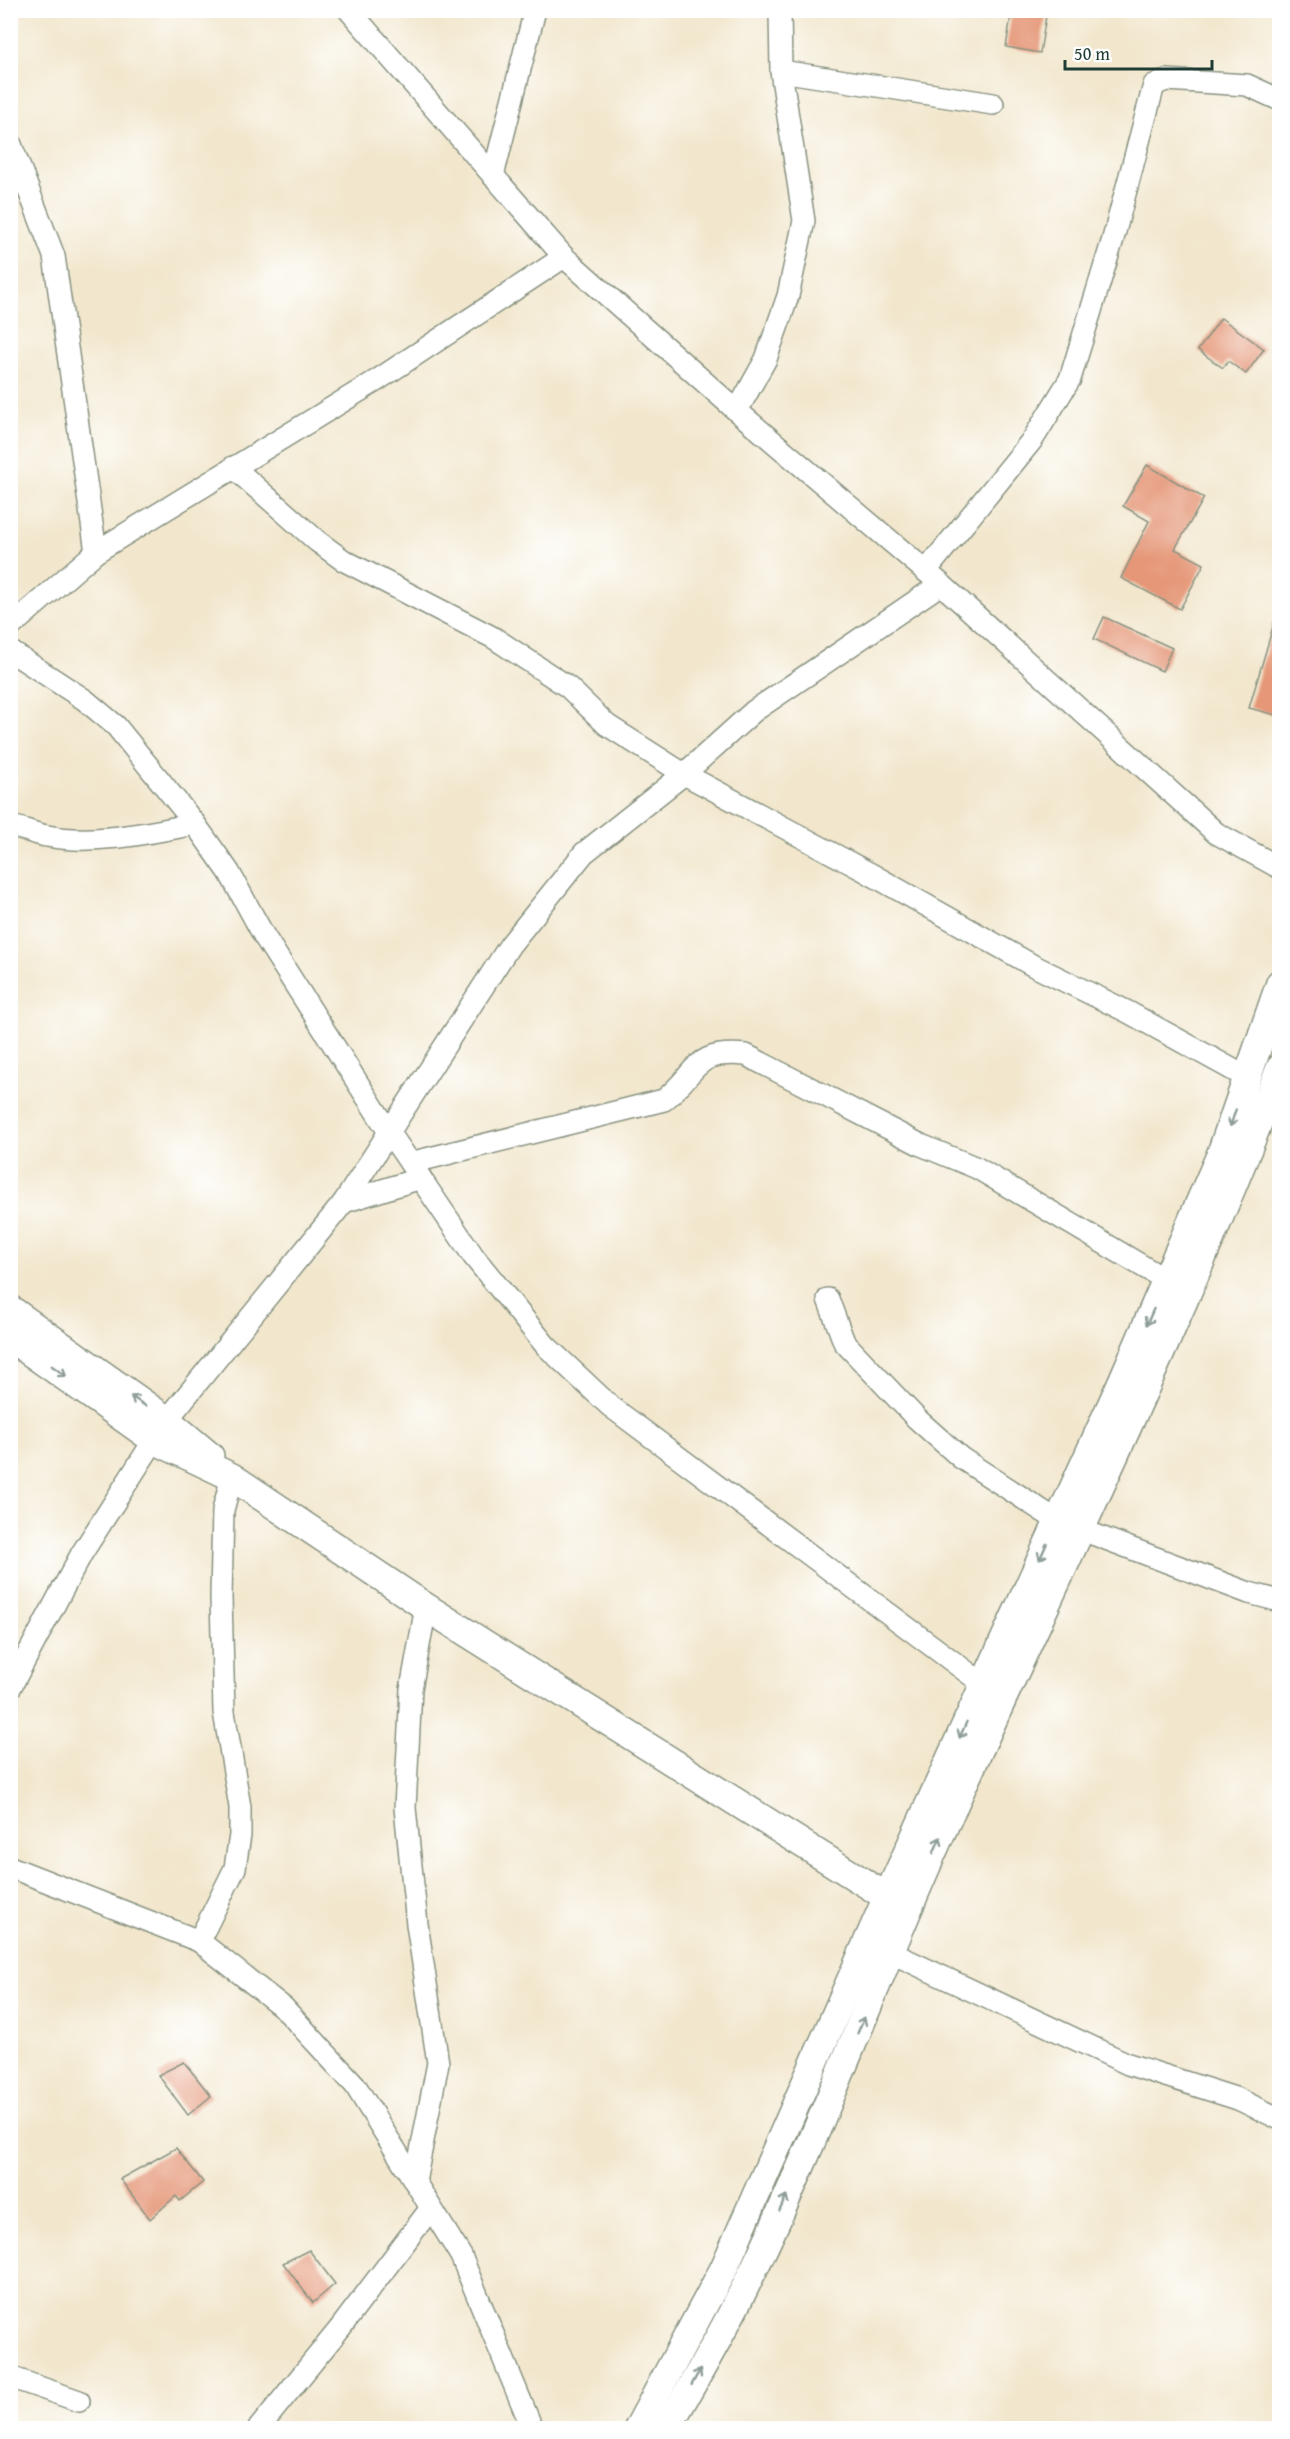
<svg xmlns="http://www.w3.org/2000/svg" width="1290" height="2439" font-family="'Gentium Book Plus',serif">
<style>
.building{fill:#e59778}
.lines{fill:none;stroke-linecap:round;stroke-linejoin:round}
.minor-casing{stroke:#889280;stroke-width:24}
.major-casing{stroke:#889280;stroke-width:30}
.minor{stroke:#fff;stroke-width:21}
.major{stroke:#fff;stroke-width:27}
.oneway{stroke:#8f9e9a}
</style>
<rect width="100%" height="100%" fill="#fff"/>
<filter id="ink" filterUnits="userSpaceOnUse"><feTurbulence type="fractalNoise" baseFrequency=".0167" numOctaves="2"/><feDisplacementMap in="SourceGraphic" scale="12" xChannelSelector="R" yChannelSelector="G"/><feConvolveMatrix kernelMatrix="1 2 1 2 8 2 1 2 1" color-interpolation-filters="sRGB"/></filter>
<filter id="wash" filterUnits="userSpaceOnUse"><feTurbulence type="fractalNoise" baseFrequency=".008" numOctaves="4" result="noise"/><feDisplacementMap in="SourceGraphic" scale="24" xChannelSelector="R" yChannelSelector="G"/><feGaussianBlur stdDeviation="1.35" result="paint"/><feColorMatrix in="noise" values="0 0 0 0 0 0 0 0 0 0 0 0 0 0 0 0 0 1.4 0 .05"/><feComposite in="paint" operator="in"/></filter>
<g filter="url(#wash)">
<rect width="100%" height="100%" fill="#f2e7cd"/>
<g id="blocks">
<g class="building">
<path d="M1012,10h35l-7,43 -34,-6z"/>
<path d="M1221,318l43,31 -18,25 -18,-13 -5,7 -25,-18z"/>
<path d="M1147,465l57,33 -29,51 29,15 -24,45 -59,-31 28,-57 -26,-15z"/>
<path d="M1104,617l68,31 -10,23 -68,-32z"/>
<path d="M1275,620h5v96l-31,-8z"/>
<path d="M184,2062l27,34 -23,19 -30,-40z"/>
<path d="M176,2148l27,34 -23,19 -4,-5 -26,23 -30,-40z"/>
<path d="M309,2250l26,34 -22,19 -30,-40z"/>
</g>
</g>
</g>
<g filter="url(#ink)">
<use href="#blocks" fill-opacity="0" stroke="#889280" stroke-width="1.5"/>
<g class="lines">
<g class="minor-casing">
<g id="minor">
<path d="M349,10l215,247 173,154 204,173 275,249 64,35"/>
<path d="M781,71l212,33"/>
<path d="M10,142l44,114 42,296"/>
<path d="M493,176l42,-166"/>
<path d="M737,411l29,-52 22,-63 16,-75 -23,-150 -1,-61"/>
<path d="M233,467l84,74 26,19 151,78 74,49 39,38 77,49 185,99 163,92 96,47 118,65"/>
<path d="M926,571l107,-132 37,-60 43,-140 41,-154 12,-5 81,5 33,15"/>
<path d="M10,627l86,-75 283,-173 185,-122"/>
<path d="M10,651l75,49 31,26 79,98 34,48 35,64 125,196 85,125 72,89 64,60 373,278"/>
<path d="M10,826c13,2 24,8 37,10 47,9 101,-3 148,-12"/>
<path d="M410,1163l254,-63c35,-28 28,-50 82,-45l175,90 56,23 189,112"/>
<path d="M344,1202l77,-24"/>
<path d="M828,1299l16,43 73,77 44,39 97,63"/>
<path d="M1082,1530l167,63 31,8"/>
<path d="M10,1688l72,-135 85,-133 177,-218 166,-257 74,-92 100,-79 70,-63 187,-127"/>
<path d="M10,1867l189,74 85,67 71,77 106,171 71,172"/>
<path d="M199,1941l36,-73 5,-33v-28l-16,-95 -3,-115 2,-87 9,-33"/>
<path d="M892,1953l236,111 110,35 42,20"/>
<path d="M415,2182l23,-119 -21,-139 -12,-116 6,-119 15,-82"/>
<path d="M10,2377l69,24"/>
<path d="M259,2428l82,-101 90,-119"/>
</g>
</g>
<g class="major-casing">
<g id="major">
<path d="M10,1309l157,111 43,36"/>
<path d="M10,1338l144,102 78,37 194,130 461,290 13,12"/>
<path d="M638,2428l86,-160 163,-371 235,-516 99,-228 59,-170"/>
<path d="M667,2428c29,-49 58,-99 83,-151 69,-141 123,-290 187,-434 116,-258 241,-511 343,-775"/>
</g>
</g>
<use href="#minor" class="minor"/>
<use href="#major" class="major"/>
</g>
<defs><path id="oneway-shaft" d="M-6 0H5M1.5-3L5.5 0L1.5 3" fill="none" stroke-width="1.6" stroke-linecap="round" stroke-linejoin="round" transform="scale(1.5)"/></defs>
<g class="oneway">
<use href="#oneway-shaft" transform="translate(1233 1118) rotate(108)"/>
<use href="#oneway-shaft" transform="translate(1150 1317) rotate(114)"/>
<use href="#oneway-shaft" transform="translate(59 1371) rotate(36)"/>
<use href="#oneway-shaft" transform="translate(138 1401) rotate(-146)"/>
<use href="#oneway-shaft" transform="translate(1043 1552) rotate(114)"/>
<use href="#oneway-shaft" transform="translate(963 1730) rotate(114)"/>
<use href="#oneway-shaft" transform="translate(937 1845) rotate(-66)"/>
<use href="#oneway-shaft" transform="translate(861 2025) rotate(-67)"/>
<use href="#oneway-shaft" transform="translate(783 2203) rotate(-66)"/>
<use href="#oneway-shaft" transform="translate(696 2377) rotate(-61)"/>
</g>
</g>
<rect width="1290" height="2439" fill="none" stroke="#fff" stroke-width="36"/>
<path d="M1065 60v9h147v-9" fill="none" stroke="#1f3d34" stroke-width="3"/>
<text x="1074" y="60" font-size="18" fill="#1f3d34" stroke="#ffffff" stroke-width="4.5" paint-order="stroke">50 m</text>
</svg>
